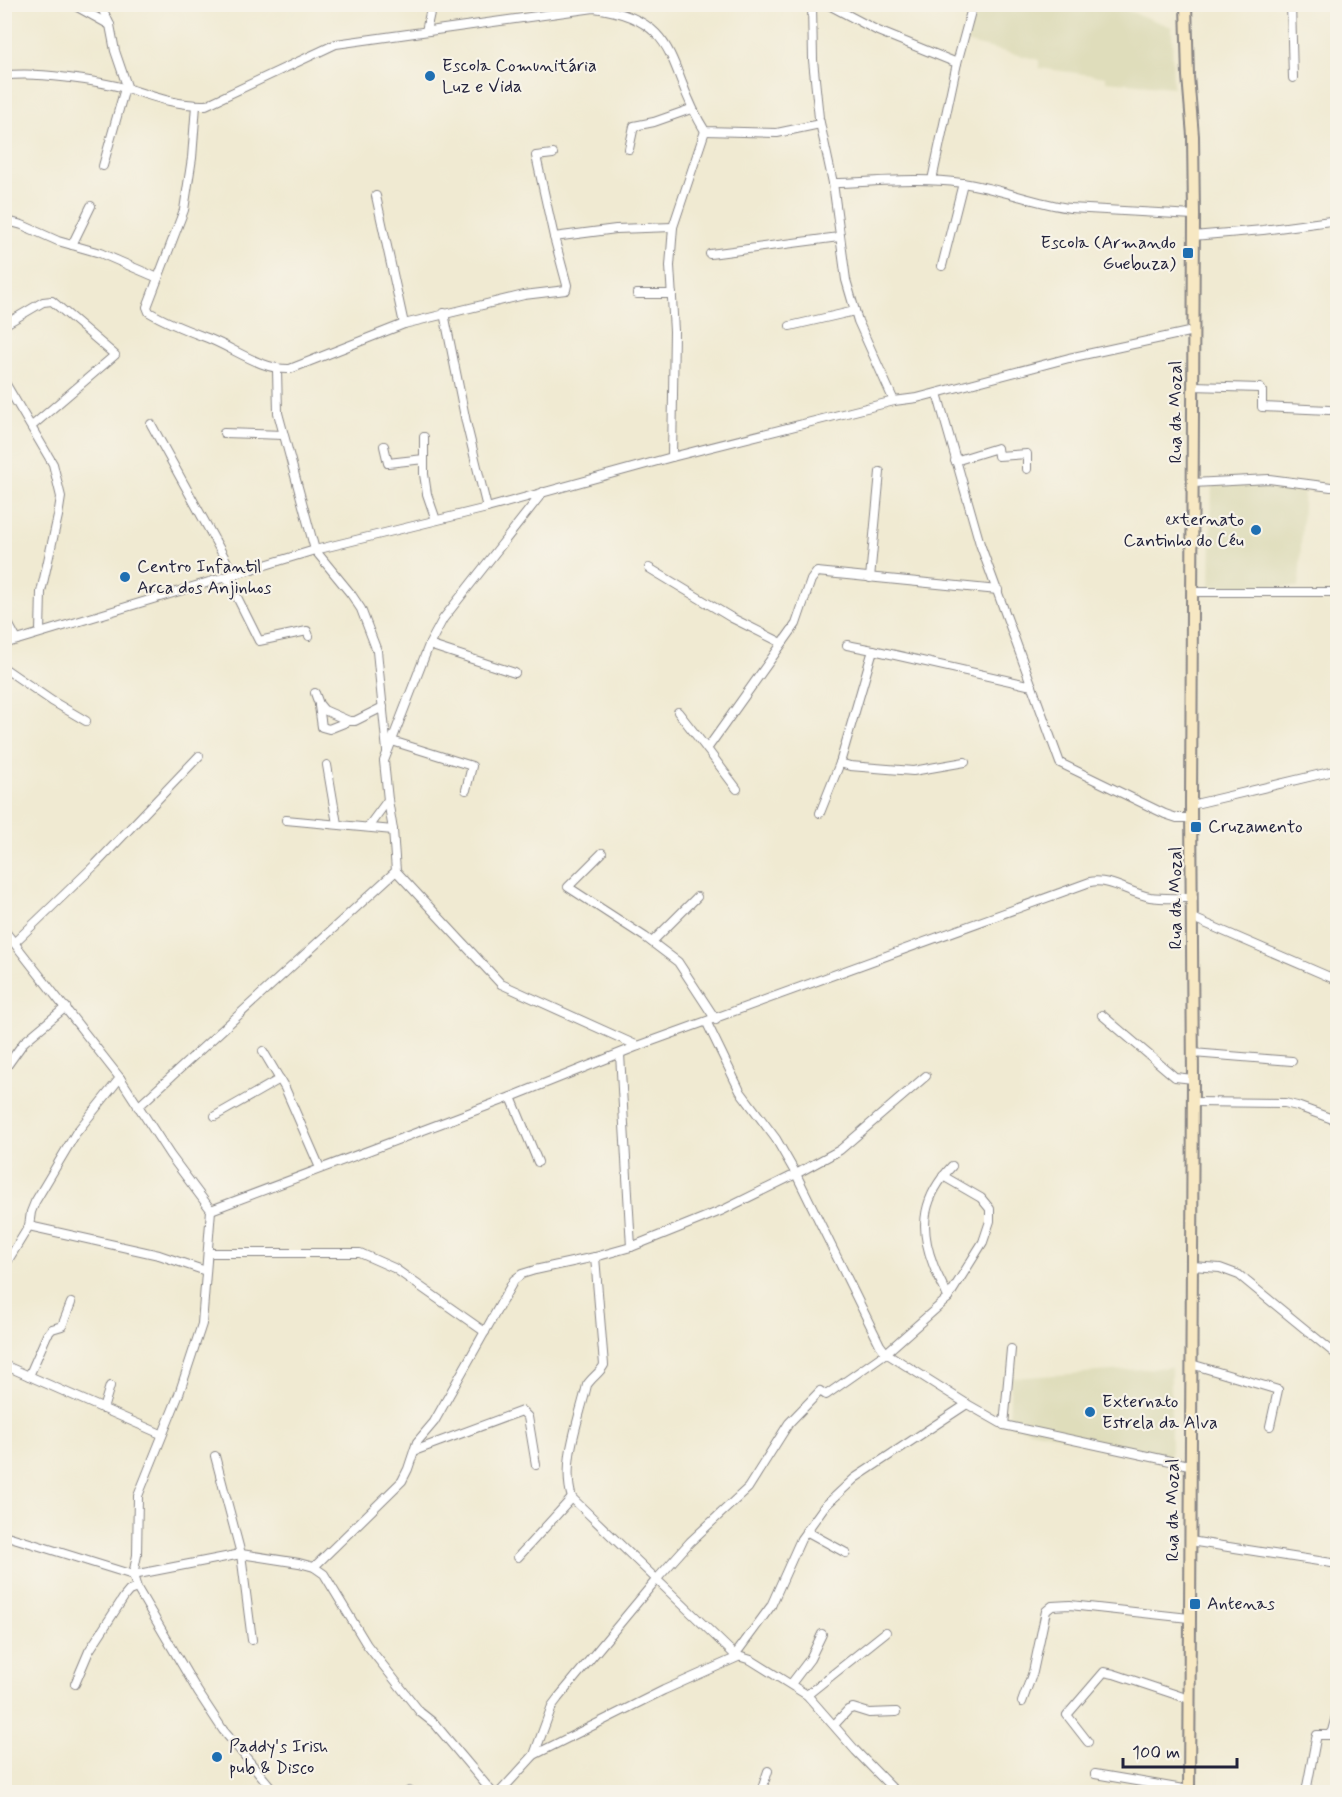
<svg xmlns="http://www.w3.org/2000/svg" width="1342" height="1797" font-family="Mynerve,sans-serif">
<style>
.built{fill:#dfddbb}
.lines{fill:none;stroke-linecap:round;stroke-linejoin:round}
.street-casing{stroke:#898686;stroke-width:10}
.secondary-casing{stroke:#898686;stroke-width:14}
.street{stroke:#fff;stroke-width:8}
.secondary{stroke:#f7e8c3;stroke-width:10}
.poi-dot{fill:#1f6fb2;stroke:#f7f3e8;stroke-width:2}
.labels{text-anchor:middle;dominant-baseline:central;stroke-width:4.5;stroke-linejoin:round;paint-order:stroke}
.poi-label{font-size:18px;fill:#22223b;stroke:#f7f3e8;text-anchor:start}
.street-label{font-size:18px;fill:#22223b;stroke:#f7f3e8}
</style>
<rect width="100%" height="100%" fill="#f7f3e8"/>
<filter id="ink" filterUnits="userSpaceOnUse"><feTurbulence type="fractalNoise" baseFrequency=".0167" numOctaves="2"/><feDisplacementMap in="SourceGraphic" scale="12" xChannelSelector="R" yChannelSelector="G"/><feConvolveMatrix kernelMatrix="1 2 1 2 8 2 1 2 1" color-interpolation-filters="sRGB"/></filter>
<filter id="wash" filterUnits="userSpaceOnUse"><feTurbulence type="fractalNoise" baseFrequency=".008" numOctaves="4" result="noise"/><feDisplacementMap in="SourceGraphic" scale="24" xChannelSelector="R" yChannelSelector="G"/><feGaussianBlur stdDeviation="1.35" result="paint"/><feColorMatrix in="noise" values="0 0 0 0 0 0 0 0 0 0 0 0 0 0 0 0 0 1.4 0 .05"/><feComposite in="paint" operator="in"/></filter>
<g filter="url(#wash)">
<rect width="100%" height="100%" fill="#f0ead2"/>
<g class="built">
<path d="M978,5h134l60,22 1,60 -67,-6v-4l-67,-9v-8l-74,-18z"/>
<path d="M1262,482l42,4 -5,101h-89l2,-104z"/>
<path d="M1171,1367v93l-159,-34 -3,-4 2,-44z"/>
</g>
</g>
<g filter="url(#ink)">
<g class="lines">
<g class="street-casing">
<g id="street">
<path d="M72,4l38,21"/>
<path d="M100,4l10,21 5,26 13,38"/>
<path d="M812,4l1,56 6,58 14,65 13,97 12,41 36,80"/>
<path d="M827,4l51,27 79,32"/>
<path d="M1291,4l2,74"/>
<path d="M426,31l6,-27"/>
<path d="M4,76c30,-5 95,5 125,13 25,8 50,17 77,16l130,-61 258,-36c90,12 72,62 111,123l72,2 43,-9"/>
<path d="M196,105l-4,53 -8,52 -37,97 2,5c20,12 40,19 61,27 25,10 52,31 80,30l114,-45 120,-29 42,-5 1,-5 -13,-48 -18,-81 17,-2"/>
<path d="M629,149l5,-23 20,-4 37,-13"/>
<path d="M103,166l22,-78"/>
<path d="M932,180l25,-117 16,-59"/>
<path d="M833,183c43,-1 86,-6 129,0 37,5 71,20 108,25l124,7"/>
<path d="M376,196l28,128"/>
<path d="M4,220l18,5 36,16 42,12 58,25"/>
<path d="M1193,236l70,-6 75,-10"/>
<path d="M554,237l62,-8 57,-2"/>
<path d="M72,245l19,-39"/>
<path d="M710,254l129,-17"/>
<path d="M942,266l21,-83"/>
<path d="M637,294h35"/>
<path d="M444,313l22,109 21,86"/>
<path d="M4,325l39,-23 9,-1 63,54 -83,71"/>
<path d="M790,326l65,-15"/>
<path d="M277,369l1,44 37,137 36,44 10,15 16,42 10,100"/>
<path d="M4,381l49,83 8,33 -3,19 -17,76 -1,40"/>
<path d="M1193,386l67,2 2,3v16l67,3"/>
<path d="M937,393l43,151 80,219 105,51 12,4h15"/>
<path d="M151,424l83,151"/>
<path d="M224,433l60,2"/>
<path d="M424,437v37l3,20 9,26"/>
<path d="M384,446l4,17 36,-4"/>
<path d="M672,457l2,-126 -4,-65 3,-39 32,-96"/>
<path d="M955,461l42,-13 1,8 29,-2v15"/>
<path d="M1193,483l76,-4 62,8"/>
<path d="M543,492l-100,127 -14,26 -45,116 4,39 5,30 3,41 105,113 137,62"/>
<path d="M649,568l83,50 50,25"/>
<path d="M227,577l32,64 48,-10 2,5"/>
<path d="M870,578l10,-106"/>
<path d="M1192,592h146"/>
<path d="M4,616l13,24"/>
<path d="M4,644l311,-94 172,-42 185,-51 222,-56 23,-3 152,-40 124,-27"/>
<path d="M429,645l86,28"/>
<path d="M847,645l26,5"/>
<path d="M4,668l48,33 34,20"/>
<path d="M315,693l4,11 5,6 25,11h6l28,-14"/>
<path d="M319,706l3,21 7,2 20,-8"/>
<path d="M678,712l29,37 89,-125 15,-44 6,-8 181,18"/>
<path d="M392,741l80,25 -6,24"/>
<path d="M707,749l30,40"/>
<path d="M840,763l10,3 63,5 52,-9"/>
<path d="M327,765l10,59"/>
<path d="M1191,805l147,-35"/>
<path d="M820,813l20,-50 33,-113 159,36"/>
<path d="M286,820l107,10"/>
<path d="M368,827l20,-27"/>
<path d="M602,853l-34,34 77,50 33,25 38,58"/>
<path d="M1193,918l139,60h6"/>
<path d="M4,930l116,148 50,77 41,55 -9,114 -23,70 -41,102 -1,59 -4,20 108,-21 58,9 15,4 10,7 43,71 53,67 15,12 57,68"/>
<path d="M15,942l81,-78 103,-108"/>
<path d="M652,942l45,-45"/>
<path d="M1102,1015l73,62 18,2"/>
<path d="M707,1023l33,68 36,48 20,35 84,171 6,8 81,51 37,21 185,40"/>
<path d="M263,1051l22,37 35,80"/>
<path d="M1193,1053l99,8"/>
<path d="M620,1054l11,193"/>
<path d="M4,1070l20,-28 42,-35"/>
<path d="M511,1097l27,65"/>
<path d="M1193,1102l92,1 12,3 41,15"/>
<path d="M138,1107l258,-236"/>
<path d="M215,1116l65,-37"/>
<path d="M943,1176l38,22 9,11v12l-7,21 -35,56"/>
<path d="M211,1210l300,-113 127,-51 452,-164c19,-4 40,11 60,15 13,2 29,1 43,1"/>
<path d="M29,1226l130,29 47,16"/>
<path d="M208,1253h152l34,15 91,64"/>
<path d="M595,1257l9,108c-4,8 -12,12 -17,20 -8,35 -26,78 -15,113l163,157 16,5 56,35 49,56 40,41"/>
<path d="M4,1263l3,-1 22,-36 2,-14 4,-10 41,-69 44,-55"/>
<path d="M1192,1266l28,2 19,7 99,81"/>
<path d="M1191,1364l87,26 -8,36"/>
<path d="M4,1365l157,69"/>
<path d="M29,1376l18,-41 5,-6 10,-3 9,-23"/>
<path d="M103,1409l7,-23"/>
<path d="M1004,1425l7,-76"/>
<path d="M414,1451l108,-40 6,6 8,48"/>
<path d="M215,1456l26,98 11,86"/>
<path d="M806,1531l40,22"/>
<path d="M4,1535l129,40 4,13 61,104 25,38 52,62"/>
<path d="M1190,1541l148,23"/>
<path d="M518,1557l54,-59"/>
<path d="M314,1567l88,-86 6,-12 9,-27 17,-20 80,-142 8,-6 13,-4 60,-13 36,-10 92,-37 73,-36 44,-24 86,-74"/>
<path d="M735,1655l36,-49 30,-67 23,-32 31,-29 112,-74"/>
<path d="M75,1684l14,-33 35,-54 5,-6 8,-3"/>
<path d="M791,1684l19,-25 12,-25"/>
<path d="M807,1695l79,-63"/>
<path d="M1022,1702l11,-30 13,-61 6,-5 18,-1 119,13"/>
<path d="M834,1725l14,-15 5,-2 16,5 27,-1"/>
<path d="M1088,1742l-21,-27 37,-43 10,2 75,25"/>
<path d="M534,1755l130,-65 74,-33"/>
<path d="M1095,1774l94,16"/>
<path d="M409,1791l2,1"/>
<path d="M500,1792l34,-37 18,-49 6,-8 98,-118 34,-38 58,-54 41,-65 31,-32 6,4 60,-42 62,-55c-4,-12 -11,-22 -15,-34 -15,-39 -9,-68 19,-98"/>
<path d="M761,1792l7,-21"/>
<path d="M1306,1792l10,-53 1,-4h12l3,-4 6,-22"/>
</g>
</g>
<g class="secondary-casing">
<path id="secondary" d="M1186,4l2,72 5,60 1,79 -3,590 2,274 -4,713"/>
</g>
<use href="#street" class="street"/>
<use href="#secondary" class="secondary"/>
</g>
</g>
<g class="poi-dot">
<circle cx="430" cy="76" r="6"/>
<rect x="1182" y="247" width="12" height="12" rx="3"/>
<circle cx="1256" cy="530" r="6"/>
<circle cx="125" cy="577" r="6"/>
<rect x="1190" y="821" width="12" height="12" rx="3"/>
<circle cx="1090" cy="1412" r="6"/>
<rect x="1189" y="1598" width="12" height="12" rx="3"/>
<circle cx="217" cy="1757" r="6"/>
</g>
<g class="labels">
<g class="poi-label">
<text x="442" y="66">Escola Comunitária<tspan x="442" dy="21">Luz e Vida</tspan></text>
<text x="1176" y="243" text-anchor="end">Escola (Armando<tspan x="1176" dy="21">Guebuza)</tspan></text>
<text x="1244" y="520" text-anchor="end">externato<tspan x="1244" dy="21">Cantinho do Céu</tspan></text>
<text x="137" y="567">Centro Infantil<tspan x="137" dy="21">Arca dos Anjinhos</tspan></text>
<text x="1208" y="827">Cruzamento</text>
<text x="1102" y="1402">Externato<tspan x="1102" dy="21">Estrela da Alva</tspan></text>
<text x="1207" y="1604">Antenas</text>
<text x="229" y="1747">Paddy's Irish<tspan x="229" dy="21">pub &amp; Disco</tspan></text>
</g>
<g class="street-label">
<text transform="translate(1176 412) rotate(-90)">Rua da Mozal</text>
<text transform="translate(1176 898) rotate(-90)">Rua da Mozal</text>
<text transform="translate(1173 1510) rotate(-90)">Rua da Mozal</text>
</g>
</g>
<rect width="1342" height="1797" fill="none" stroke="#f7f3e8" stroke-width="24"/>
<path d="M1123 1758v9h114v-9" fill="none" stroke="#22223b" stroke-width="3"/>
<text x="1132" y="1758" font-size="18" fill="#22223b" stroke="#f7f3e8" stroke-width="4.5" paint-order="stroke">100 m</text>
</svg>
